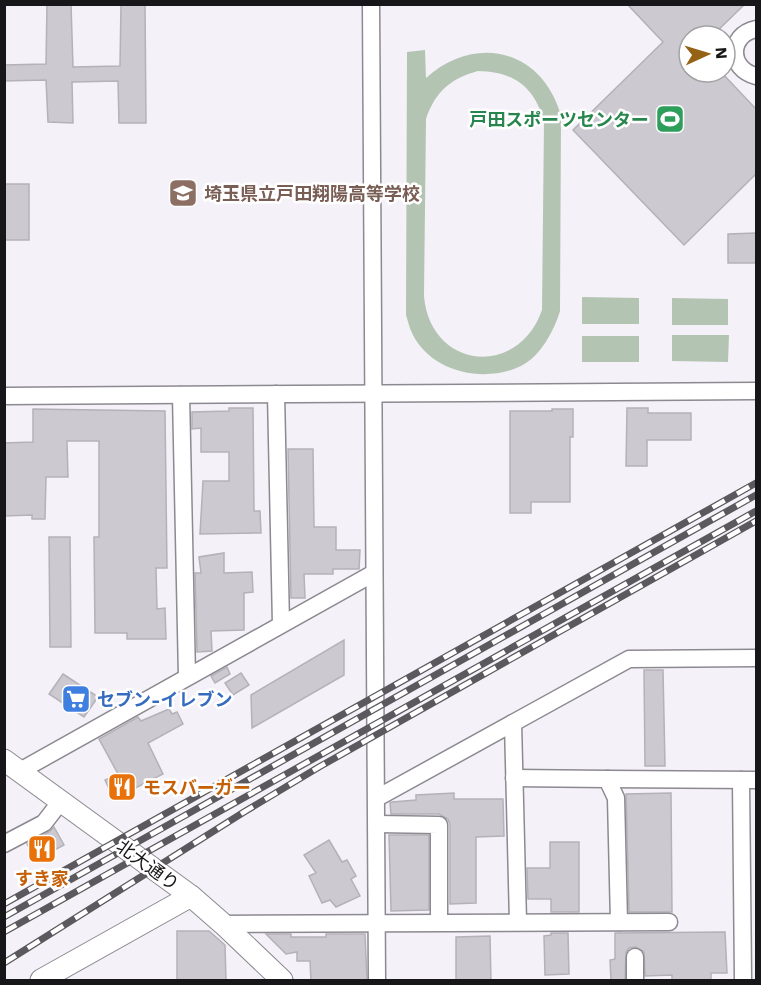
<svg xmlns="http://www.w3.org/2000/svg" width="761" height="985" font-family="'Work Sans','Noto Sans JP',sans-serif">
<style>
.green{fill:#b4c4b2;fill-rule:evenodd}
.building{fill:#ccc9d0;stroke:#b5b1b8;stroke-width:1.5}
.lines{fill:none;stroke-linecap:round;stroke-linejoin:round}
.minor-casing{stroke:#8c8990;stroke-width:19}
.tertiary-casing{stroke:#8c8990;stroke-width:23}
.minor{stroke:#fff;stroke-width:16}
.tertiary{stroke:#fff;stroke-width:21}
.rail-casing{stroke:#5b595d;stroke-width:7}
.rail{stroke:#fff;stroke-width:4.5;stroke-dasharray:14;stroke-linecap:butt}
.labels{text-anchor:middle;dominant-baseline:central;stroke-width:5;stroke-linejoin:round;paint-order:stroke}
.leisure-label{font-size:18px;font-weight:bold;fill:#27864d;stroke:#fff;text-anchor:end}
.education-label{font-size:18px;font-weight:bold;fill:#785e54;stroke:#fff;text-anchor:start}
.shop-label{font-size:18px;font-weight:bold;fill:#366cbe;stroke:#fff;text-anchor:start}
.food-label{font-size:18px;font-weight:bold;fill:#c56008;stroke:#fff;text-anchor:start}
.street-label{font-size:18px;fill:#171618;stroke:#fff}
</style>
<rect width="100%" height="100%" fill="#f4f1f8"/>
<g class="green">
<path d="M425,50l1,28c50,-45 117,-28 135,38l-1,195c-6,20 -20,46 -39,55 -37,18 -91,6 -109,-33 -3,-6 -4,-12 -6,-18l1,-263zM478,71c36,1 55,15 66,49l-2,190c-24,69 -112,59 -118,-14l2,-177c9,-27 25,-41 52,-48z"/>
<path d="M582,297l57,1v26h-57z"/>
<path d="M672,298l56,1v26h-56z"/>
<path d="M672,335h57l-1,27 -56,-1z"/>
<rect x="582" y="336" width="57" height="26"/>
</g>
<g class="building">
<path d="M47,4h24l2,63 47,-1 1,-62h24l1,119h-27l-1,-42 -46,1 1,41 -25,-1 -2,-42 -42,1v-16l42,-1z"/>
<path d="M627,4h118l-33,32h-23v36h32l35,37v65l-72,71 -111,-115 90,-88z"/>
<rect x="4" y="184" width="25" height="56"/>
<path d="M756,233v30h-28v-29z"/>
<path d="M229,408h24l1,103h6l1,22 -61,1 3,-53h26v-29h-28v-24l-9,1v-17l37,-1z"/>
<path d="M627,408h21v5h43v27h-44v26h-21z"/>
<path d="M33,409l132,2 2,157h-11l1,41 8,-1 1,31h-39v-6h-32l-1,-96h5v-96h-32l1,36h-22l-1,42h-13v-4l-28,1v-73l29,-1z"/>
<path d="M552,409h21v28h-3v65h-39v11h-21v-102h42z"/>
<path d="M288,449h25l1,78h22v23h24l-1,19h-26v5h-29l1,24h-14z"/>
<path d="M49,537h21l1,110h-21z"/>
<path d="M224,553v20l28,-1 1,20 -9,1v37l-33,1 1,20 -15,1 -2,-79h6l-2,-16z"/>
<path d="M344,640v35l-92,53 -1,-33z"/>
<path d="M227,667l3,7 -15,9 -4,-7z"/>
<path d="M644,670h19l2,96h-20z"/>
<path d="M241,673l8,12 -16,10 -8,-12z"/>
<path d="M63,674l35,23 -14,20 -35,-23z"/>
<path d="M169,709l3,5 5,-2 6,12 -35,19 15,31 -49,25 -9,-19 13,-6 -19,-35 39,-22 3,4z"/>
<path d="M454,793v6h49l1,37 -28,1v66l-26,1v-79l-2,-6 -9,-5h-48l-1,-11 2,-1 24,-2v-5z"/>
<path d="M671,793l1,119h-43l-3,-118z"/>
<path d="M54,827l10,18 -28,15 -9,-16 22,-12z"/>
<path d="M389,835h40v75l-38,1z"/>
<path d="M329,840l13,22 5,-2 9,16 -5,3 9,17 -24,11 -6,-7 -8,3 -13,-27 7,-3 -12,-18z"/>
<path d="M550,842h29v70h-28v-13h-23l-1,-31h23z"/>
<path d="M177,931h32l16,14 1,36h-49z"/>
<path d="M725,932l2,41h-16v8h-39v-6l-27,1 -1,-24 -8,-5 -7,1 -3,4 -1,29h-14l-1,-21 5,-1v-26z"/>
<path d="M551,933h17l1,41 -24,1 -1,-39 7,-1z"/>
<path d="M266,934h25v3h35v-3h39l2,47h-56l-1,-20h-13v-9l-11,2z"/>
<path d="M490,936l1,45h-35v-44z"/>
</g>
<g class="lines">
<g class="minor-casing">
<g id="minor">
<path d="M371,4l6,976"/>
<path d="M756,29c-28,6 -28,40 0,47"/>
<path d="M276,394l5,230"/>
<path d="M181,395l6,282"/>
<path d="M4,396l752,-5"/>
<path d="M513,723l5,199"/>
<path d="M20,771l354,-198"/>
<path d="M514,778l93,1 9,19 3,124"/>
<path d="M607,779l149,1"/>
<path d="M741,780l2,200"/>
<path d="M377,798l252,-139 127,-1"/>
<path d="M377,824l62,1v97"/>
<path d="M4,844l40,-21 17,-22"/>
<path d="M223,924l446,-2"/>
<path d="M635,957v23"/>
</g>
</g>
<g class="tertiary-casing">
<g id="tertiary">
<path d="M4,760l187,136 32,28 59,56"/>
<path d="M41,980l150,-84"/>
</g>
</g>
<use href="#minor" class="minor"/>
<use href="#tertiary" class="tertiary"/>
<g class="rail-casing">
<g id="rail">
<path d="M4,904l752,-421"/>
<path d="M4,917l752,-422"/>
<path d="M4,932l752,-421"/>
<path d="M4,963l240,-151 75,-45 437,-246"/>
</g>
</g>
<use href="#rail" class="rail"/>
</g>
<defs>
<g id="stadium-square" transform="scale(1.5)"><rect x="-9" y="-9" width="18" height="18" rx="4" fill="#2e9e5b" stroke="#fff"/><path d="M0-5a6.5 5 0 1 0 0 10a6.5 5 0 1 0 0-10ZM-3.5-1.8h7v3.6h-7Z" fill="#fff"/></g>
<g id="school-square" transform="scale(1.5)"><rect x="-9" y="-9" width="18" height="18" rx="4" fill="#8d6e63" stroke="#fff"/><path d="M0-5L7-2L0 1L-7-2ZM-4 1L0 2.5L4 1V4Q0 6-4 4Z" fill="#fff"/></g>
<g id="supermarket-square" transform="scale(1.5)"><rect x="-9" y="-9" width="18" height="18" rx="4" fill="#3f7fe0" stroke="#fff"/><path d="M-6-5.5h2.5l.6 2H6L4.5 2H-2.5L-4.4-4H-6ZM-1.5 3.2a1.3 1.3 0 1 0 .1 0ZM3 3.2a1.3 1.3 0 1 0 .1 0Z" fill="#fff"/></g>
<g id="restaurant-square" transform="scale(1.5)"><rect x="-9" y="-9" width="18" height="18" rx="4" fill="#e8710a" stroke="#fff"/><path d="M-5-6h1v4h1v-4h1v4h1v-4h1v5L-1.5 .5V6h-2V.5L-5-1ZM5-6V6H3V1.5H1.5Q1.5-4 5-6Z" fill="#fff"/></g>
</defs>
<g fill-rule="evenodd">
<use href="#stadium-square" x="670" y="119"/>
<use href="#school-square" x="183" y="193"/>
<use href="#supermarket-square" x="76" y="699"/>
<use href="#restaurant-square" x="122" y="787"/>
<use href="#restaurant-square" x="42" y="849"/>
</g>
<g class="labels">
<g class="leisure-label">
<text x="649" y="119">戸田スポーツセンター</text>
</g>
<g class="education-label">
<text x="204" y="193">埼玉県立戸田翔陽高等学校</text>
</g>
<g class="shop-label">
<text x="97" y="699">セブン-イレブン</text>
</g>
<g class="food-label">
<text x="143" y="787">モスバーガー</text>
<text x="42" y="878" text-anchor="middle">すき家</text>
</g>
<g class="street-label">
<text transform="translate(148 865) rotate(36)">北大通り</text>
</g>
</g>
<rect width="761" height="985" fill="none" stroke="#171618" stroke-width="12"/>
<g transform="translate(707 54) rotate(86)"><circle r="28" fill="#ffffff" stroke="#a2a2a3" stroke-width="1.5"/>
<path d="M0-4.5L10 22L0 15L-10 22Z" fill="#956215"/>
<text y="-9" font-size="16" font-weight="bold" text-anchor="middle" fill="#171618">N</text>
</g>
</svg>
